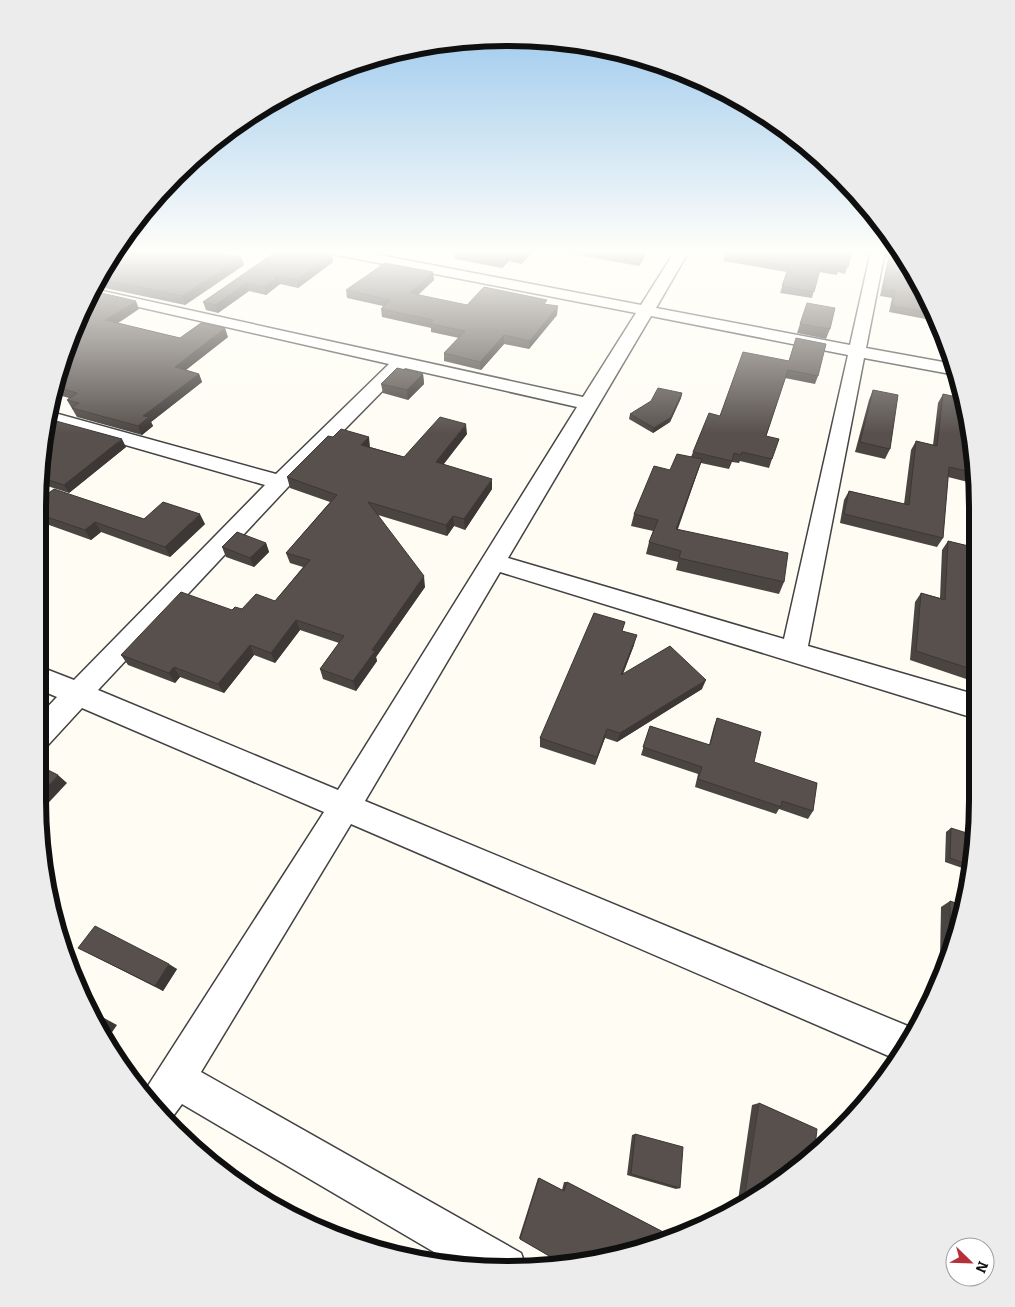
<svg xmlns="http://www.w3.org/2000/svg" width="1015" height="1307" font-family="Bitter,serif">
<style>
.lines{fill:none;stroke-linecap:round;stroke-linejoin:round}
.minor-casing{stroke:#424242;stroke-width:3}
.minor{fill:#fff;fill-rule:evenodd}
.wall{fill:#4b4541}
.shaded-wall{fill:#3d3835}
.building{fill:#57504c;stroke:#3d3835}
.rim{fill:none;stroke:#0f0f0f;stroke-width:6}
</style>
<rect width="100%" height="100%" fill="#fefcf3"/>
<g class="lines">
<g class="minor-casing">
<path id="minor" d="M330,251h29l282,54 34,-54h14l-33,57 194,37 21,-94h14l-19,97 88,16 2,11 -92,-17 -56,288 169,49v24l-477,-147 -135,229 550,228 -17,31 -547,-236 -150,248 320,181 5,14 -18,2 -57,-7 -269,-158 -14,19 -24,-31 180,-280 -242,-104 -34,37 -10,3v-31l19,-20 -19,-8v-23l36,14 191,-195 -216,-62 2,-11 225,62 113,-110 -294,-67 3,-7 485,107 53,-84 -299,-58zM651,316l197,39 -64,284 -276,-81zM405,368l172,39 -239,383 -240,-100 190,-203z"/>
</g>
<use href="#minor" class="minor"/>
</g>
<g class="wall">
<path d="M119,251l122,6 3,8 -59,40 -85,-18z"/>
<path d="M277,251l55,3 1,8 -35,26 -18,-4 -14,11 -17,-4 -31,22 -12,-3 -3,-8z"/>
<path d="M392,251h12l-3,2z"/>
<path d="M455,251h79l-13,13 -12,-3 -7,7 -47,-9 -1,-7z"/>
<path d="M557,251h91l-9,15z"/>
<path d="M726,251h144l-2,4 -16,-3 -7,22 -7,-2 -1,3 -18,-3 -7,26 -32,-5 7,-21 -64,-11z"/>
<path d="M886,251h13l15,21 22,49 -47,-9 3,-14 -12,-2 8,-38h-2z"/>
<path d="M433,272l1,8 -16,15 49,10 80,-1 10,11 -28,34 -25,-5 -23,26 -37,-9v-8l15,-15 -28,-6v-4l-49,-11 -1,-8 2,-3 -36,-8 -1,-8z"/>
<path d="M807,303l23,26 -4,10 -29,-6z"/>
<path d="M139,309l-21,14 62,15 48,-1 -42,33 13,4 3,8 -51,40 2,4 -11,9 -65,-18 -10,-17 2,-2 -14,-4 7,-37z"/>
<path d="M743,352l75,24 -3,8 -30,-6 -19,58 6,23 -3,9 -29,-7 -1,2 -7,-1 -3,7 -28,-6 -3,8 -20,58 106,53 -5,12 -103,-24 2,-8 -32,-8 3,-12 4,-11 -22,-5 3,-12 36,-44 21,-13 2,-5 27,-36z"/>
<path d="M423,374l1,10 -16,16 -25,-7 -2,-9z"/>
<path d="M873,390l17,59 -5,10 -30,-7 14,-52z"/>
<path d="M682,393l-1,5 -11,24 -17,11 -24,-14 1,-5z"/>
<path d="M943,394l18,4 15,78v8l-28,-7 -5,61 -6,9 -97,-24 4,-23 5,-9 55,13 7,-54 5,-9 17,4 5,-42z"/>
<path d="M49,426l77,21 -57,46 -31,-10v-6z"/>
<path d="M467,434l-24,30 49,25 -27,41 -11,-4 -7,10 -69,-21 47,72 -49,70 1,4 -21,30 -33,-12 -3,-10 19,-26 -39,-13 -25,33 -21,-8 -30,38 -44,-16 -5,6 -47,-18 -7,-10 111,-45 10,-1 33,-8 28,-34 -13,-4 -4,-10 44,-51 -40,-14 -3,-11 83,-30 34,10z"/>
<path d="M38,501l106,18 61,5 -35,33 -69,-25 -10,8 -53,-19z"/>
<path d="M948,541l29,7v132l-2,2 -65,-22 5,-58 6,-9 19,5 2,-48z"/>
<path d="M266,543l3,9 -15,15 -28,-10 -4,-10z"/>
<path d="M624,631l10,14 -11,29 79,15 -85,53 -12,-4 -10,27 -55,-18v-9z"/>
<path d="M717,718l37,44 59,49 -5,8 -29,-10 -3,5 -81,-27 3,-13 -57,-19 9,-29 59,19 5,-19z"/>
<path d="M951,828l22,17 -2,23 -3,2 -23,-8 1,-30z"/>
<path d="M950,901l14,5 -17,55 -7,-3 1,-51z"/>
<path d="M78,948l99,21 -14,22 -75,-38z"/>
<path d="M759,1103l-16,103 -4,2 -2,-1 15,-102z"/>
<path d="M635,1134l45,54 -4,1 -49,-14 5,-40z"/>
<path d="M538,1178h1l23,12 2,-8h3l104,54 -122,27 -2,-3 2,-4 -29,-17 -1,-1z"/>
</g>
<g class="shaded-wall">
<path d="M527,251h7l-13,13v-7z"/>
<path d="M645,251h3l-9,15 1,-7z"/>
<path d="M332,254l1,8 -35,26 -1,-8z"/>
<path d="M509,254v7l-7,7v-7z"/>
<path d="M241,257l3,8 -59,40 -3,-9z"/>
<path d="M433,272l1,8 -23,21 -1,-8z"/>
<path d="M278,276l2,8 -14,11 -2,-8z"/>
<path d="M247,283l2,8 -31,22 -3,-8z"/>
<path d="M136,301l3,8 -30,20 -4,-9z"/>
<path d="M558,306l-1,9 -28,34 1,-8z"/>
<path d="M225,328l3,9 -50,39 -3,-9z"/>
<path d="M504,335v9l-23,26 -1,-8z"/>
<path d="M199,374l3,8 -51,40 2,4 -11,9 -4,-9 5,-10z"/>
<path d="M423,374l1,10 -16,16 -1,-10z"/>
<path d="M682,393l-1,5 -11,24 -17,11 1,-5z"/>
<path d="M466,424l1,10 -30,39 -1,-11z"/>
<path d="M369,437l1,10 -7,9 -2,-11z"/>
<path d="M122,439l4,8 -57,46 -5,-8z"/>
<path d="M702,459l-4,12 -25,70 3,-12z"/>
<path d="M492,479v10l-27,41 -1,-11z"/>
<path d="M200,514l5,10 -35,33 -5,-10z"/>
<path d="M453,516l1,10 -7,10 -1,-11z"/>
<path d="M95,522l6,10 -10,8 -6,-10z"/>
<path d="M266,543l3,9 -15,15 -4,-9z"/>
<path d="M424,576l1,11 -49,70 1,4 -21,30 -3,-10 19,-31z"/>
<path d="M296,620l4,10 -25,33 -4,-10z"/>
<path d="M637,635l-3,10 -15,39 2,-9z"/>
<path d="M250,645l4,10 -30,38 -6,-9z"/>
<path d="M174,667l6,10 -5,6 -6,-10z"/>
<path d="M706,680l-4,9 -85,53 3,-9z"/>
<path d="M607,729l-2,9 -10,27 2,-8z"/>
<path d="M58,775l9,8 -28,30 -1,-16z"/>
<path d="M169,964l8,5 -14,22 -8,-5z"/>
<path d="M91,1011l26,14 -11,16 -5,-6z"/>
</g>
<g class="building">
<path d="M119,251h93l29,6 -59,39 -79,-16z"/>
<path d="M277,251h39l16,3 -35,26 -19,-4 -14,11 -17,-4 -32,22 -12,-3z"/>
<path d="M455,251h72l-6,6 -12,-3 -7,7 -48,-9z"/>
<path d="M597,251h48l-5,8z"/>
<path d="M726,251h126l-4,16 -8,-1v3l-19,-3 -7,26 -32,-6 7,-20 -64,-11z"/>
<path d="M888,251h11l15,21 19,41 -41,-7 3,-15 -12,-2 8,-37z"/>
<path d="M385,263l48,9 -23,21 57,12 17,-18 63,13 -3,4 14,2 -28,35 -26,-6 -24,27 -36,-9 21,-22 -35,-7 3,-4 -52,-11 9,-9 -44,-10z"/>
<path d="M97,292l39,9 -31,19 75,18 21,-15 24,5 -50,39 24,7 -56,42 6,1 -11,9 -66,-18 7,-5 -12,-3 10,-7 -21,-6 6,-30z"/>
<path d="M807,303l28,5 -5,21 -30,-5z"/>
<path d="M796,338l30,6 -8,32 -30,-6 -22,66 13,3 -7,20 -30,-7 -1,3 -7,-2 -2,8 -39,-9 16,-39 11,3 23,-64 46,9z"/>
<path d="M397,368l26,6 -16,16 -26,-6z"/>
<path d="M658,388l24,5 -11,24 -17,11 -24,-14 21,-13z"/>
<path d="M873,390l25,5 -8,54 -30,-7z"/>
<path d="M943,394l18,4 15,75 -27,-6 -6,71 -99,-24 5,-23 60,14 7,-64 21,5z"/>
<path d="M440,417l26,7 -30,38 56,17 -28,40 -11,-3 -7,9 -78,-23 56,74 -52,74 3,1 -22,30 -33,-12 24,-33 -48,-16 -25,33 -21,-8 -32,39 -44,-17 -5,6 -48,-18 60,-63 51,18 3,-3 7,2 14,-15 19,7 35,-41 -24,-7 51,-58 -50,-18 41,-41 5,1 8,-8 28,8 -8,8 43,12z"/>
<path d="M56,421l66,18 -58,46 -25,-8 10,-51z"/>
<path d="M677,454l25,5 -26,70 112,24 -4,29 -105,-24 2,-7 -32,-9 9,-22 -24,-6 20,-48 16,4z"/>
<path d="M54,489l90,30 19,-17 37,12 -35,33 -70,-25 -10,8 -47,-16v-13z"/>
<path d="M237,532l29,11 -16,15 -28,-11z"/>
<path d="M948,541l29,7v123l-61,-20 5,-58 24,7z"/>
<path d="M594,613l31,9 -3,9 15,4 -16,40 49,-29 36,34 -86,53 -13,-4 -10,28 -57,-19z"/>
<path d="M717,718l44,14 -7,30 63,21 -4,28 -31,-10 -1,6 -83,-28 4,-12 -59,-20 7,-21 60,19z"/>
<path d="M38,765l20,10 -20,22z"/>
<path d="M951,828l22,7 -2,31 -21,-8z"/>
<path d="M950,901l14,5 -14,46z"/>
<path d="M95,926l74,38 -14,22 -77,-38z"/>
<path d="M91,1012l16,9 -8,11z"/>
<path d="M759,1103l58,26 -3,26 -71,51z"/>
<path d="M635,1134l48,13 -3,41 -49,-14z"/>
<path d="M539,1178l25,13 3,-9 104,54 -42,17 -78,11 -2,-1 2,-6 -31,-18z"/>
</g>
<linearGradient id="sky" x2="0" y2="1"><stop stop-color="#95c5ec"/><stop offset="0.58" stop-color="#fffefa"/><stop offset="1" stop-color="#fffefa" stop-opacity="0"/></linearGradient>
<rect width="1015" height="434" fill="url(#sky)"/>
<path d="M0 0H1015V1307H0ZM507 46H508A461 461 0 0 1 969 507V800A461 461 0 0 1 508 1261H507A461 461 0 0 1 46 800V507A461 461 0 0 1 507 46Z" fill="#ececec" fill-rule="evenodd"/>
<path class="rim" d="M507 46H508A461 461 0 0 1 969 507V800A461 461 0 0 1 508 1261H507A461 461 0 0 1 46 800V507A461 461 0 0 1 507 46Z"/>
<g transform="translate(970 1262) rotate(113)"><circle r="24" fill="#ffffff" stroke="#9f9f9f"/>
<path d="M0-4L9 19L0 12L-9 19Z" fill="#b6303a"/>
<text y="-8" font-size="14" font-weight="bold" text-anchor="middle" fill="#0f0f0f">N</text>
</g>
</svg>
